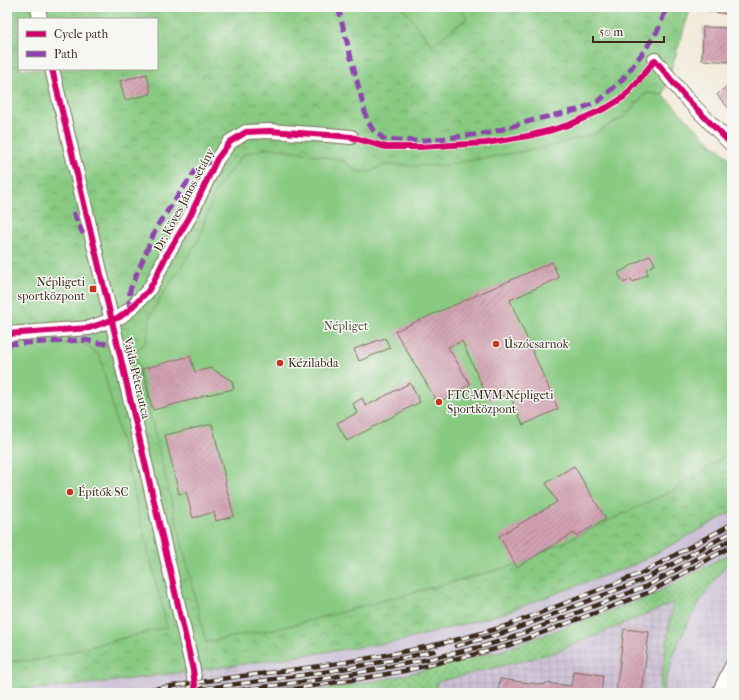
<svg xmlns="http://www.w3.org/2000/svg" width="739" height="700" font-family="'IM FELL French Canon',serif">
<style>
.industrial{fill:url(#industrial-grid)}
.railway{fill:#cbbfd5}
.grass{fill:url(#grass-dots);stroke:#627a50}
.park{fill:url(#park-crowns);stroke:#627a50;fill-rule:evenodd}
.pitch{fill:#88ca82;stroke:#627a50}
.building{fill:url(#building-hatch)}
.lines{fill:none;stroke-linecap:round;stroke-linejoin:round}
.minor-casing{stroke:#7b6d5f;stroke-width:16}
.minor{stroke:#fff;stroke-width:14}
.rail-casing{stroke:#3b2a1e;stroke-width:4.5}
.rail{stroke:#f6f6f2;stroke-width:3;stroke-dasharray:9;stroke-linecap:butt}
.quiet{stroke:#8e44ad;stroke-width:5;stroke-dasharray:10 5;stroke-linecap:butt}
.cycleway-casing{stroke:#f6f6f2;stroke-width:8}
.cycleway{stroke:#d6006c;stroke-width:6}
.poi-dot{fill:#c8321e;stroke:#f6f6f2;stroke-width:1.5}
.labels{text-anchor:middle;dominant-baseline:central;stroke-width:3;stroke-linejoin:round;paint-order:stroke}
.street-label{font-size:12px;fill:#3b2a1e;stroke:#f6f6f2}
.poi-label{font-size:12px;fill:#3b2a1e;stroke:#f6f6f2;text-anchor:start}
.park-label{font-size:12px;fill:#525a3c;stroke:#f6f6f2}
</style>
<defs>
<pattern id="industrial-grid" width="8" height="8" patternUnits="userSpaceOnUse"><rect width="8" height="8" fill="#cbbfd5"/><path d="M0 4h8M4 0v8" fill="none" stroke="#afa4b6"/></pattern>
<pattern id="grass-dots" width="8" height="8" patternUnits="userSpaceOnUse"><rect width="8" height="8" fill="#88ca82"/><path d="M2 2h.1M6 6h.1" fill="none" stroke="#70a46a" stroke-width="1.8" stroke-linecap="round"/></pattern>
<pattern id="park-crowns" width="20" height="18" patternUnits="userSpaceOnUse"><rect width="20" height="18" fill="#88ca82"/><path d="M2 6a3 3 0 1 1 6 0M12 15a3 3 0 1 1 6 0" fill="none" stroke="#70a46a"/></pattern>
<pattern id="building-hatch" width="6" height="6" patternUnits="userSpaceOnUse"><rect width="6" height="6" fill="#d2a1b2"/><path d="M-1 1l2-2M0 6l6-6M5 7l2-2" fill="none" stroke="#ac8390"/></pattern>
</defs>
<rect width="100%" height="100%" fill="#f6f6f2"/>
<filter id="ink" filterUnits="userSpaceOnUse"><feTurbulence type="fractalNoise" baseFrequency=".025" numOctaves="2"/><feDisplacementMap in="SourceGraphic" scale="8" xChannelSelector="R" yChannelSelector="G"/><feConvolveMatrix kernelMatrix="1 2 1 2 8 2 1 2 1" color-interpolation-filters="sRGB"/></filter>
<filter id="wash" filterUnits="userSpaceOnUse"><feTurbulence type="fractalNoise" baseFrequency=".012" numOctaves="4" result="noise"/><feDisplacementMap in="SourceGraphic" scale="16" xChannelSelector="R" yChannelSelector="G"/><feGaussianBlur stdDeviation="0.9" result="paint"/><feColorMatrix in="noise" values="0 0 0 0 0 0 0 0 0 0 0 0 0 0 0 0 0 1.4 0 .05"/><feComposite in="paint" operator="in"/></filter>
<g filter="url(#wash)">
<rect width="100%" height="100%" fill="#f3e9d7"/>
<g class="industrial">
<path d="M732,577v116h-60l14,-40 9,-21 18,-29z"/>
<path d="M674,603l-15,90h-224l2,-11 116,-29z"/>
<path d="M236,665l1,28h-71l-1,-19z"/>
</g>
<g class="railway">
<path d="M732,512v40l-81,44 -148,54 -107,27 -92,16h-67l-1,-28 165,-24 97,-26 140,-52z"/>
<path d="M732,558v19l-19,26 -18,29 -9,21 -14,40h-10l14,-44 10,-22 18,-32 18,-25z"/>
<path d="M165,674l1,19h-159v-1l101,-10z"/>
</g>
<path class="grass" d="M732,552v6c-23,27 -43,58 -56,91 -5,15 -10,29 -14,44h-3l14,-90 -120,50 -116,29 -2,11h-131l92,-16 107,-27 148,-54z"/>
<path class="park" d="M7,7h684l-28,88 43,43 26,23v351l-94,51 -140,52 -97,26 -165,24 -128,17 -101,10zM19,19h138v50h-138z"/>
<g class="pitch">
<path d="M402,7h57l8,11 -35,27z"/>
<path d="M647,93l16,2 43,43 26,23v290l-58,39 -159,75 -226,61 -83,16 -71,-289 11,-12 5,-28 47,-72 18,-52 28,-35 25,-6 32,4 43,9 13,10 13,1 14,-7 55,1 99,-17 56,-15 31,-18z"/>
<path d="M82,343l18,13 67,271 -129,33 -31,1v-316z"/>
</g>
<g id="blocks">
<g class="building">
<path d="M708,7h24v8l-24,-4z"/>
<path d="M703,27l29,1v34l-30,-2z"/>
<path d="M147,74l4,20 -26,6 -5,-19z"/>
<path d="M732,81v31l-15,-17z"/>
<path d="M650,255l5,9 -9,5 2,5 -15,8 -2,-3 -7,4 -6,-10z"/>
<path d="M552,262l7,16 -49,22 48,109 -35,16 -14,-32 -20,8 -27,-60 -14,6 22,37 -32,19 -43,-72z"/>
<path d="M385,338l5,10 -31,13 -5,-12z"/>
<path d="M190,356l5,16 16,-4 21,13 2,8 -33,7 1,1 -49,13 -11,-41z"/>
<path d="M410,383l10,19 -73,39 -10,-18 20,-10 -4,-9 9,-6 4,8z"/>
<path d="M212,424l14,58 -1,1 9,33 -18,5 -2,-9 -21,6 -7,-26 -7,2 -14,-59z"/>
<path d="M574,466l32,53 -30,17 -2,-3 -57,34 -18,-31 58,-34 -11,-19z"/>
<path d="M624,629l25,3 -7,61h-26z"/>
<path d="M573,671l30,4 -2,18h-103l2,-14 45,6v-2l26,3z"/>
</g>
</g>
</g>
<g filter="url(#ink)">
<use href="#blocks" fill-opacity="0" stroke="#7b6d5f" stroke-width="1"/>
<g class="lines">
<g class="minor-casing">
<g id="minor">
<path d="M38,7l2,12"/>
<path d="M655,60l30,37 47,48"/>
<path d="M52,69l64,269 69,297 8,35 3,23"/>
<path d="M7,334l82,-6 31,-11 9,-7 19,-19 6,-10 12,-25 23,-38 28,-59 13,-17 16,-10 23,-1 59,4 23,2"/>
<path d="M719,693l13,-27"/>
</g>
</g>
<use href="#minor" class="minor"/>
<g class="rail-casing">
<g id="rail">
<path d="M456,646l54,-15 135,-52 87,-47"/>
<path d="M124,693c37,-5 74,-11 111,-16 92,-11 185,-24 274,-52l133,-52 90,-49"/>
<path d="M170,693c88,-12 178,-22 264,-42"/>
<path d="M216,693l100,-13 57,-10 56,-11 51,-12 28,-8 139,-53 85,-47"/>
<path d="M267,693l97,-15 40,-7 80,-19 26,-7 140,-53 82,-46"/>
</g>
</g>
<use href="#rail" class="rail"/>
<g class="quiet">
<path d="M338,7l29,113 6,10 11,9 31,2 42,-4 32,-4 48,-14 40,-9 22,-9 23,-21 25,-33 11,-17 9,-23"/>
<path d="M73,212l10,22"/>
<path d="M129,310l1,-20 27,-64 39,-56 5,-4 16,-7"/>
<path d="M7,344l78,-4 14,3 12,1"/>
</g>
<g class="cycleway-casing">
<g id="cycleway">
<path d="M52,69l64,269 69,297 8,35 3,23"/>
<path d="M7,334l82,-6 31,-11 9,-7 19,-19 6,-10 12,-25 23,-38 28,-59 13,-17 16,-10 23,-1 59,4 23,2 35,10h33l67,-4 42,-7 24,-6 19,-6 37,-17 16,-10 14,-16 17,-21 30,37 47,48"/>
</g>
</g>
<use href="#cycleway" class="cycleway"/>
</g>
</g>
<g class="poi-dot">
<rect x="89" y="285" width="8" height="8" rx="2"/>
<circle cx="496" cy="344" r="4"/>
<circle cx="280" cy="363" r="4"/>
<circle cx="439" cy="402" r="4"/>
<circle cx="70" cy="492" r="4"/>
</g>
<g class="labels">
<g class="street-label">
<text transform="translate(184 200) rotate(-62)">Dr. Köves János sétány</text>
<text transform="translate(137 378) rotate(77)">Vajda Péter utca</text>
</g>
<g class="poi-label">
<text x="85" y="282" text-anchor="end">Népligeti<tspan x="85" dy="14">sportközpont</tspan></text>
<text x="504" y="344">Úszócsarnok</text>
<text x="288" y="363">Kézilabda</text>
<text x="447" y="395">FTC-MVM Népligeti<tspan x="447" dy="14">Sportközpont</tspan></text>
<text x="78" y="492">Építők SC</text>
</g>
<g class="park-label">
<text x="346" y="326">Népliget</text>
</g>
</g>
<rect width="739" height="700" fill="none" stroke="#f6f6f2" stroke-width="24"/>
<rect x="18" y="18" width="140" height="52" fill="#f6f6f2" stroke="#aba49d"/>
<rect x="26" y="31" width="20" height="6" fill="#d6006c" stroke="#aba49d"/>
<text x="54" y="38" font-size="12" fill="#3b2a1e">Cycle path</text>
<rect x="26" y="51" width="20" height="6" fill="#8e44ad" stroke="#aba49d"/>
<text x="54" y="58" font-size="12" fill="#3b2a1e">Path</text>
<path d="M593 36v6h71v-6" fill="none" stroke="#3b2a1e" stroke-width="2"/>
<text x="599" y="36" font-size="12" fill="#3b2a1e" stroke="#f6f6f2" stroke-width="3" paint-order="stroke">50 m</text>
</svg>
